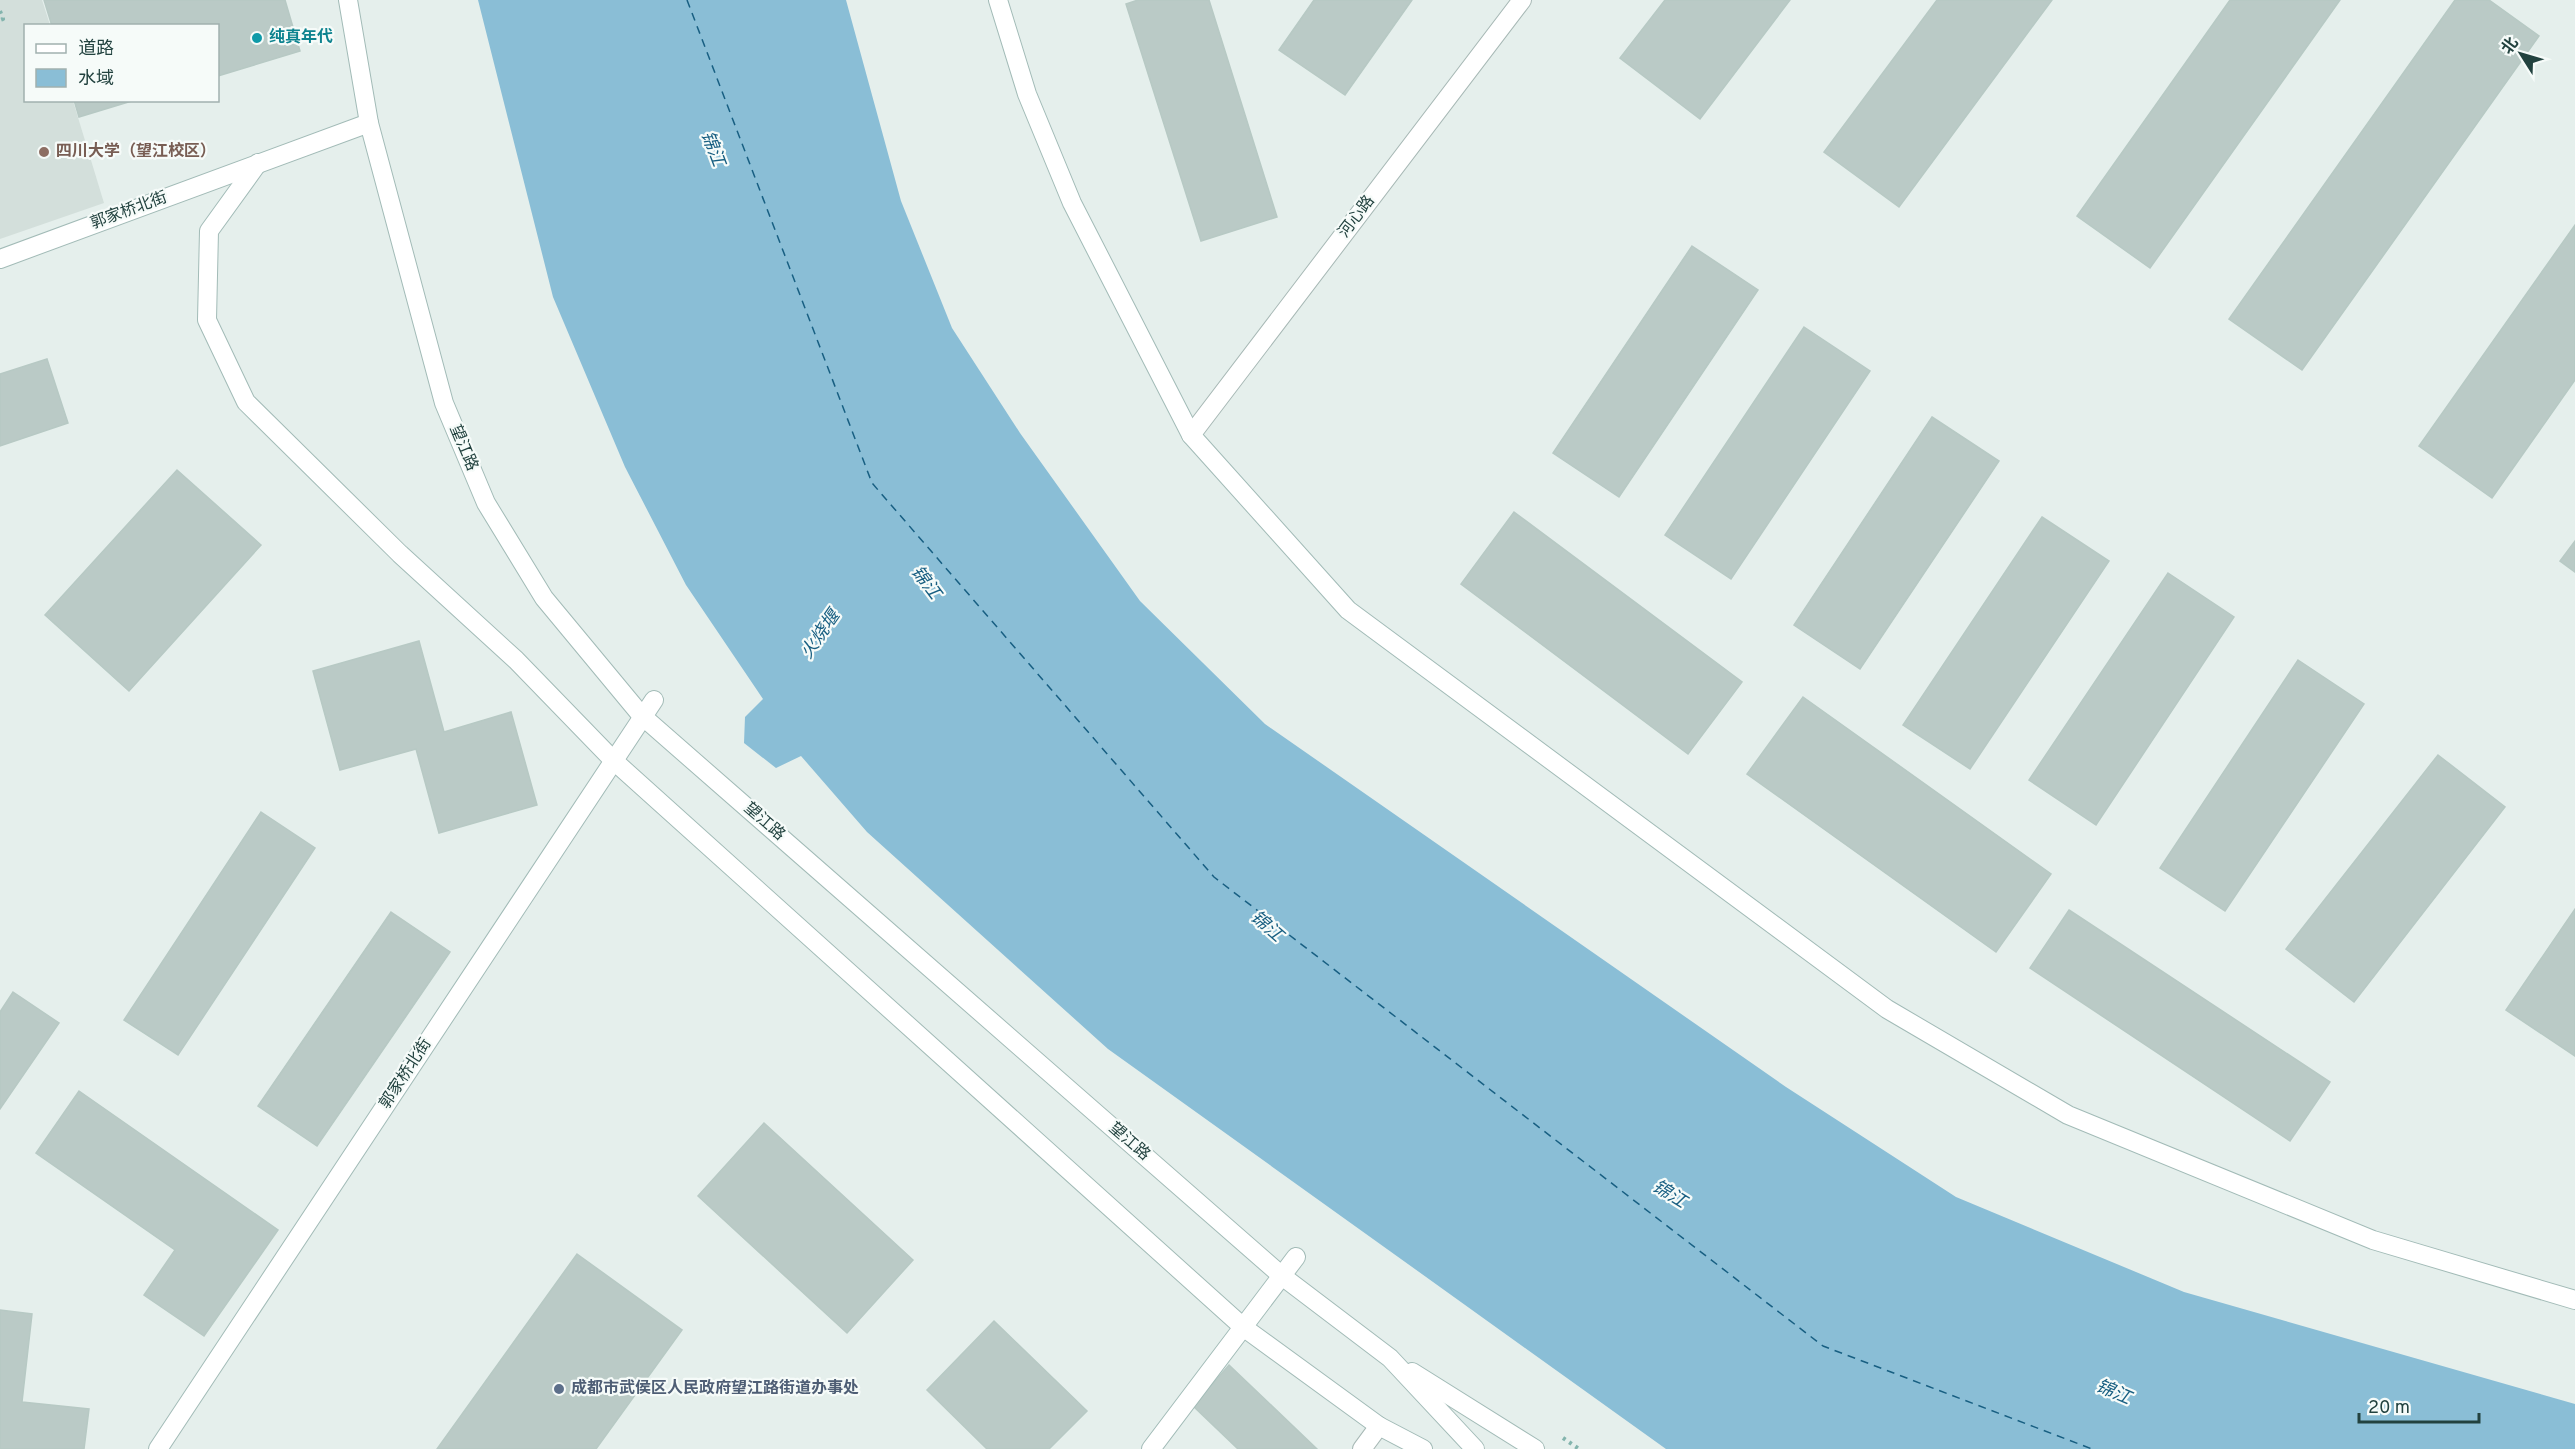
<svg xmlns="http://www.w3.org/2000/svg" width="2575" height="1449" font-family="Overpass,'Noto Sans SC',sans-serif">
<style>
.built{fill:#d3dfdb}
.water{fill:#8abed6}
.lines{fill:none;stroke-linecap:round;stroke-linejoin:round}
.ferry{stroke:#185f82;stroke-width:1.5;stroke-dasharray:8 6;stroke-linecap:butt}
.building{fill:#bacac6;stroke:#b7c9c4;stroke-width:1.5}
.street-casing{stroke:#a7b8b5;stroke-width:20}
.secondary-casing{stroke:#a2bbb7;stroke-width:20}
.path{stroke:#83b4ad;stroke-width:4;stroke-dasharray:3 4.5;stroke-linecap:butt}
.street{stroke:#fff;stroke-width:18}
.secondary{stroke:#fff;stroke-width:18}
.culture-dot{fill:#0f9aa8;stroke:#f6fbf9;stroke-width:2}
.education-dot{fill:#8d6e63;stroke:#f6fbf9;stroke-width:2}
.service-dot{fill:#5c6f8a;stroke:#f6fbf9;stroke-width:2}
.labels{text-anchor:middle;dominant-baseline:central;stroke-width:4.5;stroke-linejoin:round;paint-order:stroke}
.culture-label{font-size:16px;font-weight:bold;fill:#0d838f;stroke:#f6fbf9;text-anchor:start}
.education-label{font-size:16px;font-weight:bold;fill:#785e54;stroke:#f6fbf9;text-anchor:start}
.street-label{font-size:16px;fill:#22423f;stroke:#f6fbf9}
.service-label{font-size:16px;font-weight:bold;fill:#4e5e75;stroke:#f6fbf9;text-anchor:start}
.water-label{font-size:18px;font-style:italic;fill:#185f82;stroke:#f6fbf9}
</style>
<rect width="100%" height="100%" fill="#e5efec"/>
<path class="built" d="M0,0h42l8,25 -24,1v74l47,1 31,102 -104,36z"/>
<path class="water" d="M478,0h368l55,201 51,127 68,105 120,168 125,123 521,363 170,110 228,95 391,112v45h-909l-558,-400 -241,-217 -66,-76 -25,12 -32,-25 1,-26 18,-18 -77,-114 -61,-118 -72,-170z"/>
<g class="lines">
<path class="ferry" d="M687,0l185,483 342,394 609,469 269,103"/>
</g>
<g class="building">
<path d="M44,0h241l15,51 -82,25v-50h-166z"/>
<path d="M1138,0h71l68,217 -76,24 -75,-237z"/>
<path d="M1314,0h98l-67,95 -66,-45z"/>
<path d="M1665,0h125l-90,119 -80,-61z"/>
<path d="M1937,0h115l-153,207 -75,-55z"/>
<path d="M2230,0h110l-190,268 -73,-52z"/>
<path d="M2455,0h34l50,36 -237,334 -73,-51z"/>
<path d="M74,100h61l-56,17z"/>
<path d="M2575,225v155l-83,118 -73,-52z"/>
<path d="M1692,246l66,44 -139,207 -66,-44z"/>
<path d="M1804,327l66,44 -139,208 -66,-44z"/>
<path d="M47,359l21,64 -68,23v-72z"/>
<path d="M1932,417l67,44 -139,208 -66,-44z"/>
<path d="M177,470l84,75 -132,146 -84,-76z"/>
<path d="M1514,512l228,170 -54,72 -227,-170z"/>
<path d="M2042,517l67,44 -139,208 -67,-44z"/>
<path d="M2575,541v31l-15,-11z"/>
<path d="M2168,573l66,44 -138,208 -67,-45z"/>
<path d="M419,641l25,91 67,-20 26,93 -98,28 -23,-84 -76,21 -27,-99z"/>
<path d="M2298,660l66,44 -139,207 -65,-43z"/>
<path d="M1803,697l248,177 -55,78 -249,-178z"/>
<path d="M2438,755l67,52 -151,195 -68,-53z"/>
<path d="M261,812l54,36 -137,207 -54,-35z"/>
<path d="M2575,909v147l-69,-46z"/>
<path d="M2069,910l261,172 -40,59 -260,-173z"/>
<path d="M391,912l59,40 -133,194 -59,-40z"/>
<path d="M13,992l46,31 -59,86v-97z"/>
<path d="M79,1091l199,139 -74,106 -60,-41 31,-45 -139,-97z"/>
<path d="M764,1123l149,137 -66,73 -149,-137z"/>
<path d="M577,1254l105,76 -86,119h-159z"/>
<path d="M0,1310l32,4 -10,88 67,7 -5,40h-84z"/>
<path d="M994,1321l93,90 -38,38h-62l-60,-59z"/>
<path d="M1229,1365l88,84h-79l-45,-43z"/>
</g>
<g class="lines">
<g class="street-casing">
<g id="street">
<path d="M1191,435l331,-435"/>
<path d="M1362,1449l17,-23"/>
</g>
</g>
<g class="secondary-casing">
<g id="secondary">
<path d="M348,0l21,123 75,280 42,100 58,95 97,117 641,561 108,82 85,91"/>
<path d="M998,0l29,94 45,109 119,232 157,175 539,399 181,106 305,125 202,60"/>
<path d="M258,163l-49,68 -2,89 39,82 154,152 116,106 97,100 630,567 136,99 44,23"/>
<path d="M0,259l369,-136"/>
<path d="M1412,1372l123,77"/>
<path d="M158,1449l496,-749"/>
<path d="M1151,1449l145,-192"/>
</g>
</g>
<g class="path">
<path d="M0,11l3,8 -3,1"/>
<path d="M1563,1438l16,11"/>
</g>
<use href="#street" class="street"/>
<use href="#secondary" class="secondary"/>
</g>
<circle class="culture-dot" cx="257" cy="38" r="6"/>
<circle class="education-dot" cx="44" cy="152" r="6"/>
<circle class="service-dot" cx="559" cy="1389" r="6"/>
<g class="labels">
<g class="culture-label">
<text x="269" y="38">纯真年代</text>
</g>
<g class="education-label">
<text x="56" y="152">四川大学（望江校区）</text>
</g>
<g class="street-label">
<text transform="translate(129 211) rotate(-20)">郭家桥北街</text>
<text transform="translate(1357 217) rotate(-53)">河心路</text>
<text transform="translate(463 448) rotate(67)">望江路</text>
<text transform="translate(764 822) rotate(41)">望江路</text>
<text transform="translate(406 1074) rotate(-57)">郭家桥北街</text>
<text transform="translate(1129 1142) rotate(41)">望江路</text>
</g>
<g class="service-label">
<text x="571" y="1389">成都市武侯区人民政府望江路街道办事处</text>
</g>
<g class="water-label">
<text transform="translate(712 149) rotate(69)">锦江</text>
<text transform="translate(925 583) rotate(53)">锦江</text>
<text transform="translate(821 635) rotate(-55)">火烧堰</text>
<text transform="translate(1266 927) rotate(41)">锦江</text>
<text transform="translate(1669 1195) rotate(32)">锦江</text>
<text transform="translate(2113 1393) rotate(23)">锦江</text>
</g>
</g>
<rect x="24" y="24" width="195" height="78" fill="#f6fbf9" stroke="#a1b1af" stroke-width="1.5"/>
<rect x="36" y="44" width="30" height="9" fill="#ffffff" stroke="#a1b1af" stroke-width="1.5"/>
<text x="78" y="54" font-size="18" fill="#22423f">道路</text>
<rect x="36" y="69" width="30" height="18" fill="#8abed6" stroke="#a1b1af" stroke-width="1.5"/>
<text x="78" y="84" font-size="18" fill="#22423f">水域</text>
<g transform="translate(2521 54) rotate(307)" stroke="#f6fbf9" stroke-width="4.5" paint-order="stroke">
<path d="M0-4.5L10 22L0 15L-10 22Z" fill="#22423f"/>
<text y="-9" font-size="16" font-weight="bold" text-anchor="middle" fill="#22423f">北</text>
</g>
<path d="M2359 1413v9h120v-9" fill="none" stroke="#22423f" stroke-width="3"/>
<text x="2368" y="1413" font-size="18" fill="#22423f" stroke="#f6fbf9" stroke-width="4.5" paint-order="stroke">20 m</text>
</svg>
